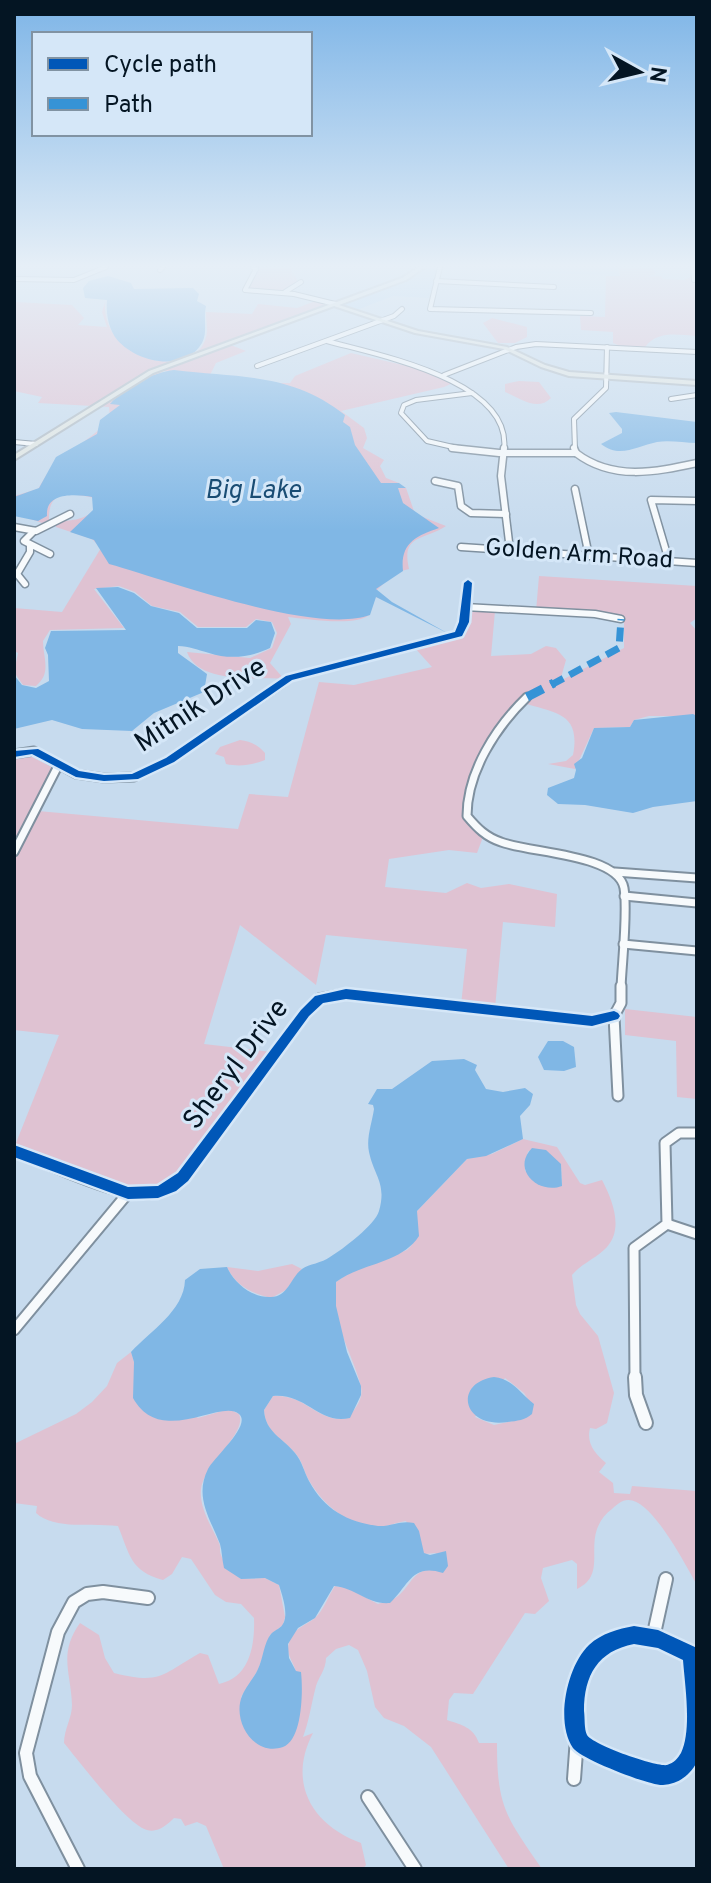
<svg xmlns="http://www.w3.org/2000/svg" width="711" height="1883" font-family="Overpass,sans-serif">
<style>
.built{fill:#b6d6f3}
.green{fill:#dfc2d2;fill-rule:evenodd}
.water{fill:#80b7e5}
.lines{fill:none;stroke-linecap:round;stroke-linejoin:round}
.minor-far4-casing{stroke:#7f909f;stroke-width:6}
.minor-far3-casing{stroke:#7f909f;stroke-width:9}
.minor-far2-casing{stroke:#7f909f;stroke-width:11}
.minor-far1-casing{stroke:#7f909f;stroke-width:13}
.minor-casing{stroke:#7f909f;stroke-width:16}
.major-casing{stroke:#b0bbc4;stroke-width:4}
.minor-far4{stroke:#f7fafc;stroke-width:4}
.minor-far3{stroke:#f7fafc;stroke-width:6}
.minor-far2{stroke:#f7fafc;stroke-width:7}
.minor-far1{stroke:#f7fafc;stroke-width:9}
.minor{stroke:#f7fafc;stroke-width:12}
.major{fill:#e0e6e3;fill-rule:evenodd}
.quiet-far1{stroke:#3693d6;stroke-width:7;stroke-dasharray:14 7;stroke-linecap:butt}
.quiet{stroke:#3693d6;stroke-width:9;stroke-dasharray:18 9;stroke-linecap:butt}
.cycleway-casing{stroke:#d5e7f8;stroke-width:5}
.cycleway{fill:#0057b8;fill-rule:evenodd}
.labels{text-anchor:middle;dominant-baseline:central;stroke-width:6;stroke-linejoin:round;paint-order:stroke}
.far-street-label{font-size:24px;fill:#041523;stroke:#d5e7f8}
.far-water-label{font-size:26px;font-style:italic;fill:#1a4d74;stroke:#d5e7f8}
.street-label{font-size:28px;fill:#041523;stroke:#d5e7f8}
</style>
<rect width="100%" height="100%" fill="#c7dbee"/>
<g class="built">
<path d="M440,267h178l1,9 -178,-8z"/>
<path d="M424,268h14l-9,30 -36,-2 -39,15 -17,-7 68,-25z"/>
</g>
<g class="green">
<path d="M257,267l34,1 3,15 -1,-11 5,10 -15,10 -37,-2z"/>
<path d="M619,267l34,2 3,5 -10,3 15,-1 2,3 21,1 13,-6v62c-19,-1 -39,-6 -52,11l-25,-1 -7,-3v-11l-32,-2 -1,-14 25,1 1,-41h14z"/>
<path d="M318,300l15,4 -183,67 -57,35 -55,-3 4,-6 -28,-6v-89l58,3 12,13 -6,7 29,2 -5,-15 3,-10c-4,60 90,80 101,35 2,-7 0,-17 0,-25l46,2 6,-10 39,4z"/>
<path d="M492,318l35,9v10l-12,6h-17l-15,-20z"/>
<path d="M228,344l18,7 -30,12 -7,14c18,8 59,6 81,6l5,-7 56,-23 65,15 39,14 -11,5 -103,24 23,17 3,10 -4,10 21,12 -4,6 6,12 13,5c-14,2 -28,1 -40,-5l10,-12 -6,-7 -16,-9 -5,-8 8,-6 -5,-11 -18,-3c-5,-6 -19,-23 -29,-25 -11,-2 -16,5 -27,-1l3,-3c-9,-9 -30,-12 -43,-7 -13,20 -45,46 -67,52l4,4c-20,9 -33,15 -40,35l12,7 2,6 -29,26v4l6,4 3,17 14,4 13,10 29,7 6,10 22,1 21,7 7,-2 1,-8c14,-11 39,-14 55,-2 4,4 7,11 11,14 6,4 17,7 24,10v14l2,3 18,-2 -1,-11 -12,-8 10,-12 -6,-6v-11l21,-11 -7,-5 -1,-4 36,-6 -3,-13 -10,-9 11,-23h23l9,26 31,12c-23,15 -45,8 -37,43l-15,4 -19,19 16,11 -20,-8 -1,19c-12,13 -63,5 -82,3l3,7 -21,39 14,16c-28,-2 -86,5 -97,-27l63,6 22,-10 5,-15 -5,-11 -16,-3 -10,8h-48l-18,-15 -28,-6 -17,-14 -16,-6 -25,3 30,39 -74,2 -7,11c0,17 9,32 -7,45l-13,-1 -9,-13 4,-19 -4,-2v-43l48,4 39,-64 -9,-9 -36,-12 -1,-4c15,-4 28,-1 40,-14l-1,-11c-25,-6 -46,-9 -45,22l-7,3 -28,-10v-17l24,-7 9,-15 17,-15 25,7 -3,5 7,4 19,-3 14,-8 -1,-7c-20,-6 -31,7 -51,-4 9,-14 26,-21 36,-34l-1,-12 -13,-1 56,-34zM164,371l28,4 3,9 -52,20h-32l5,-7z"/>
<path d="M519,381l20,1 12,16c-14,14 -31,0 -46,-6v-8z"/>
<path d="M539,576l158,10v32l-7,5 7,8v85h-48l-15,4 -4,7 -36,1 -19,41 -27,-5 18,-3 7,-6c8,-42 -17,-42 -50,-52l3,-7c-26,20 -66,87 -62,120l19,21 -6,16 -28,-3 -60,9 -4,28 61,6 21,-10 14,5 28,-4 48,10 -2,33 -52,-5 -8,86 -34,-3 6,-56 -141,-14 -10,50 -76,-60 -36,119 68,8 -107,135 -36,4 -115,-43 45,-113 -45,-5v-173l24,-46 200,18 11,-35 39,3 31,-115 35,3 78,-18 -18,-20 46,-12 8,-27 27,3 -4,45 40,-2 15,-8 10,2 10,12 -6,21 64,-33v-30l-88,-7z"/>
<path d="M240,740c10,1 18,5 25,13v7c-13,5 -25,7 -39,4l-2,-7 -9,-3 5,-7z"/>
<path d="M30,753l25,13 -41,81v-92z"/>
<path d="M625,1009l72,8v82l-20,-2 -1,-56 -51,-6z"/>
<path d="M523,1139l34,8 23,36 5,2 17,-5c10,19 22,48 5,67 -10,11 -25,16 -35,28l4,30 4,9 18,22 16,57 -7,30 -11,6 -6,-1c-4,15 5,26 16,35l-7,9 14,11 1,10 16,1 2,-8 65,5v94c-11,-19 -45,-86 -69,-85 -6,0 -12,5 -16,9 -7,5 -12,12 -15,20 -8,23 7,47 -20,60v-25l-5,-4 -29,8 -2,10 8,23 -14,13 -10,-1 -52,81 -19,-1 -5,7 -2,20c15,5 26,7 32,23h18c0,65 9,73 45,126h-33l-78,-122 -27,-21 -20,-8 -9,-11 -8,-36 -9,-21 -9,-5 -13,4 -10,9c0,13 -9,20 -11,32 -4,16 -6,31 -12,47l10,-4c-26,50 -1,92 48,110l5,22 -3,4h-139l-18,-43 -9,-4 -12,4 -4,-7 -7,-1c-7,7 -16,15 -27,12 -21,-6 -68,-69 -83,-87 0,-14 8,-25 8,-38 -1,-33 -14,-51 8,-82l19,12 6,23 9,15c48,12 48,1 86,-20l8,2 11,29c31,-6 36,-39 35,-66l-13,-14 -15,-2 -11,-7 -24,-36 -9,-2 -10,17 -9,6c-33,-9 -33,-25 -45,-54 -24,-3 -64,4 -82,-13l1,-7 -23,-3v-59l62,-30 16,-12 15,-16 10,-23 14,-11 3,10 64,56 31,-9 10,5c9,19 -35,50 -38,75 -2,19 11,38 18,54 2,4 0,8 2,12 2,8 14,19 20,24l24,-1 14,7 6,32 -2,8 -13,10 -12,35 -17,27 42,50c18,-13 18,-55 13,-75 -2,-10 -11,-18 -7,-29 4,-15 16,-17 26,-25 9,-8 13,-22 20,-32l13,2 30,16c6,-2 15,-4 20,-8 13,-11 14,-24 32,-27l6,-16 -12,1 -18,-33c-9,1 -17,5 -25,6 -30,1 -56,-20 -71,-45 -6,-9 -7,-20 -14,-28 -13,-16 -31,-21 -32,-44l9,-14c33,-2 41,24 72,23 9,-7 19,-20 16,-32 -8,-34 -33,-69 -25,-105l16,-11 55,-21c14,-12 8,-23 10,-39l50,-52 25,-5zM528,1151l33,13 1,22 -37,-15zM505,1378l19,15 5,8 -7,18 -28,6 -19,-8z"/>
<path d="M292,1264l10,5 -16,21 -15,8c-20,-5 -35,-12 -44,-31l31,4z"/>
</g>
<g class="water">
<path d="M108,276l23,7 3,6 59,-1 6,6 -2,7 9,5c-3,13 2,26 -4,37 -18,31 -69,19 -87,-6 -7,-11 -9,-24 -8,-37l-22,-2 -2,-10 6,-7z"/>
<path d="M174,370c64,8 117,2 171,45l-2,7 7,5 5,18 26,38h18l7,5h-8l5,15 36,25c-24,8 -39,16 -36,43l-27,18 16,13 57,32 -73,-37 -6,18c-55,20 -200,-34 -261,-51l-15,-24 -24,-8 23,-22 -1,-13c-17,-3 -47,-5 -45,19l-9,5 -24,-5v-19l25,-9 17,-31 41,-23 3,-14 20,-15 -10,-1c14,-16 43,-32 64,-34z"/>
<path d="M616,412l81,10v21c-13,0 -27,-3 -40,-1 -20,4 -37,17 -56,2l21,-11v-4l-13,-16z"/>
<path d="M118,587l16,6 17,13 28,7 18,15h50l9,-8 15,2 4,11 -5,15c-19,9 -40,12 -61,5 -11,-3 -20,-7 -31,-7v7l29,21 -3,18 -50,21 -22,18 -50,-2 -30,-9 -38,9v-54l8,10 14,3 13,-7 -1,-26 -3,-7 6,-17 75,-1 -30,-42z"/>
<path d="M693,714l4,2v85l-44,6 -20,6 -48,-8 -27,-1 -11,-9 1,-7 26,-10 2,-8 -2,-6 8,-6 12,-30 36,-1 4,-7z"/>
<path d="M548,1041h15l11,6 2,20 -12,4 -20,-1 -6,-13z"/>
<path d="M464,1059l13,6 -2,5 11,19 17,3 22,-4 8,6 -3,11 -10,11 3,23 -37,17 -19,3 -50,52 2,25c-18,28 -58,27 -83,46v24l11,46 14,34v9l-11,23c-32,7 -43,-25 -77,-22l-9,14c1,22 19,28 31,43 7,8 9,19 14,28 15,28 38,41 69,45 12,1 22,-6 36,-3l5,8 5,22 6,2 16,-4 2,15 -5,7c-31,-10 -34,12 -53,30 -22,2 -34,-15 -56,-17l-19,32 -17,10 -10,16 1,14 7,13 5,1c2,17 2,68 -18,75 -30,10 -51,-27 -41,-51 4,-10 12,-18 16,-27 5,-10 6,-27 13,-35 5,-5 10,-5 13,-12 4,-11 -2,-27 -5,-37l-14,-7 -24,1 -17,-11c-2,-8 -2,-17 -4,-24 -10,-26 -26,-47 -12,-75 6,-12 44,-44 31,-55 -18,-16 -78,34 -106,-16l1,-36 -3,-10c19,-21 53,-41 54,-72l15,-11 27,-2c7,16 25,31 44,30 17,0 20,-20 31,-28 7,-5 20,-6 28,-12 13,-8 45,-32 49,-46 8,-28 -5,-35 -10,-59 -3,-14 3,-29 5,-43l-1,-4 -5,-1 9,-15h15l40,-28z"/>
<path d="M532,1148l14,2 15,14 1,22c-24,9 -51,-17 -30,-38z"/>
<path d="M494,1377c19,2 26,16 40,27l-2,10c-7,6 -15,7 -24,8 -46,7 -55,-39 -14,-45z"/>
</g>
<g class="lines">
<g class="minor-far4-casing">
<g id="minor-far4">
<path d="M253,267l3,2 -11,21 49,4 41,10"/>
<path d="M440,267l-10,42 161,4"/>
<path d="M693,267l1,13"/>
<path d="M160,270l3,-3"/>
<path d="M14,279l60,1 32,-13"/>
<path d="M436,281l118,6"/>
<path d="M285,292l16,-10"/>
<path d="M327,341c50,14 186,39 177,109"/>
<path d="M257,366l137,-50 8,-7"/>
<path d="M444,375l72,-28 20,-3 161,8"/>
<path d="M671,399l26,-4"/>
<path d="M14,442l22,2"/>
<path d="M466,450l-39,-9 -26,-28 3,-8 12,-5 56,-7"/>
<path d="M575,450l-1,-31 32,-31 1,-41"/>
</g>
</g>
<g class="minor-far3-casing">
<g id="minor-far3">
<path d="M452,448l47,5h77"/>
<path d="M504,448l-3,28 9,74"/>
<path d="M574,448l2,5"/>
<path d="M576,453c37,28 79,19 121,10"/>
<path d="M435,481l23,5 3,20 10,7 35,1"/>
<path d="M575,489l14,67"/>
<path d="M14,527l22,4 34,-17"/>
<path d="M34,531l-10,10 26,13"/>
<path d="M461,547l236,16"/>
<path d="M669,561l-18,-61 46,1"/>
<path d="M25,584l-8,-10 13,-22v-6"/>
<path d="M465,607l130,7 26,5"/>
<path d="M279,685l10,-7 170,-44 5,-12 4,-39"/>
</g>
</g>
<g class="minor-far2-casing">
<g id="minor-far2">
<path d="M527,697c-31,30 -60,75 -60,119 10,12 19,21 34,26 28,11 117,12 123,46 4,24 -2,74 -3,100"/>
<path d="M14,754l20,-3 42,23 28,4 30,-1 36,-17 112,-77"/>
<path d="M14,852l44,-86"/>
<path d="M615,872l82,6"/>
<path d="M624,896l73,7"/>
<path d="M623,944l74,7"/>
</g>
</g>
<g class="minor-far1-casing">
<g id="minor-far1">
<path d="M618,1096l-4,-80 7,-13v-17"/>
<path d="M14,1151c33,12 98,44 130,43 15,0 28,-7 39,-17l122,-164 14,-14 27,-5 246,27 22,-5"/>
<path d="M667,1224l30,10"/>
<path d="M14,1330l114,-137"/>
<path d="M635,1379l-1,-131 33,-24 -2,-81 14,-10h18"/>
</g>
</g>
<g class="minor-casing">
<g id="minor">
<path d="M635,1377l1,18 10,28"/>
<path d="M653,1638l13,-59"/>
<path d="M692,1655c2,30 17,115 -27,120 -11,1 -24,-6 -35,-10 -15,-6 -38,-8 -49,-22 -6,-8 -6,-20 -6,-30 -1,-38 18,-75 59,-78 23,-2 43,13 63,22"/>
<path d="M574,1779l3,-41"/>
<path d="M368,1797l47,72"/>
<path d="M78,1869l-48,-93 -4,-23 32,-121 16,-30 13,-8 16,-2 45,6"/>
</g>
</g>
<g class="major-casing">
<path id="major" d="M419,267h6l-19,13 -67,25 79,26 89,16 38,18 24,7 128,9v4l-128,-9 -28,-9 -37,-18 -89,-16 -81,-27 -181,67 -139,87v-5l135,-84 253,-93z"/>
</g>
<use href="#minor-far4" class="minor-far4"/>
<use href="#minor-far3" class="minor-far3"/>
<use href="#minor-far2" class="minor-far2"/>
<use href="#minor-far1" class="minor-far1"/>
<use href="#minor" class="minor"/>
<use href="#major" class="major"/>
<path class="quiet-far1" d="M551,685l68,-37 2,-29"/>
<path class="quiet" d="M527,697l27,-14"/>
<g class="cycleway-casing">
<g id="cycleway">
<path d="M468,580l4,3 -3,39 -7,14 -170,44 -118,82 -36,17 -34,2 -28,-4 -44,-23 -18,3v-6l24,-2 41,22 25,4 28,-1 34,-16 120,-82 169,-44 4,-10 5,-39z"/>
<path d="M346,989l246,27 22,-5 4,2 2,3 -2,3 -26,7 -246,-27 -23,4 -14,13 -121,165 -12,10 -18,7 -30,1 -114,-42v-12l114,42 30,-1 20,-13 123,-163 14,-14z"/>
<path d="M634,1626l24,4 39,18v114c-7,13 -18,22 -34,23 -13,1 -82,-26 -90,-37 -18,-26 -6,-82 16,-103 13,-12 29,-16 45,-19zM634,1644l24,4 25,12c2,26 9,70 -2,93 -3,5 -7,10 -14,12 -11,2 -74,-20 -80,-30 -3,-6 -2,-17 -3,-24 0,-36 14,-60 50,-67z"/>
</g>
</g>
<use href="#cycleway" class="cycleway"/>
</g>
<linearGradient id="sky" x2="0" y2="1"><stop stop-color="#7eb5e7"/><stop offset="0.5" stop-color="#e6eff7"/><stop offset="1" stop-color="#e6eff7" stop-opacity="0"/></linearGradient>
<rect width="711" height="531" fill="url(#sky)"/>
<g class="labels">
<g class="far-street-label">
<text transform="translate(579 555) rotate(4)">Golden Arm Road</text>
</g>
<g class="far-water-label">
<text x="253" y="491">Big Lake</text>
</g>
<g class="street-label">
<text transform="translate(201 706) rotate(-33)">Mitnik Drive</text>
<text transform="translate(237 1065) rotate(-53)">Sheryl Drive</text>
</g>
</g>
<rect width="711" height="1883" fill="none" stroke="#041523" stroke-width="32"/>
<rect x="32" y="32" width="280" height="104" fill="#d5e7f8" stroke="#8193a3" stroke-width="2"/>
<rect x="48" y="58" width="40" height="12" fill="#0057b8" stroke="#8193a3" stroke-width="2"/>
<text x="104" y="72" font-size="24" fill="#041523">Cycle path</text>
<rect x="48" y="98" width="40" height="12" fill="#3693d6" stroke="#8193a3" stroke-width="2"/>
<text x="104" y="112" font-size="24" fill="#041523">Path</text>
<g transform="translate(639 72) rotate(98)" stroke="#d5e7f8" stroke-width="6" paint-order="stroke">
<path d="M0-6L14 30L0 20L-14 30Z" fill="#041523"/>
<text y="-12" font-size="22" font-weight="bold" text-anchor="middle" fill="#041523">N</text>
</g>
</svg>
